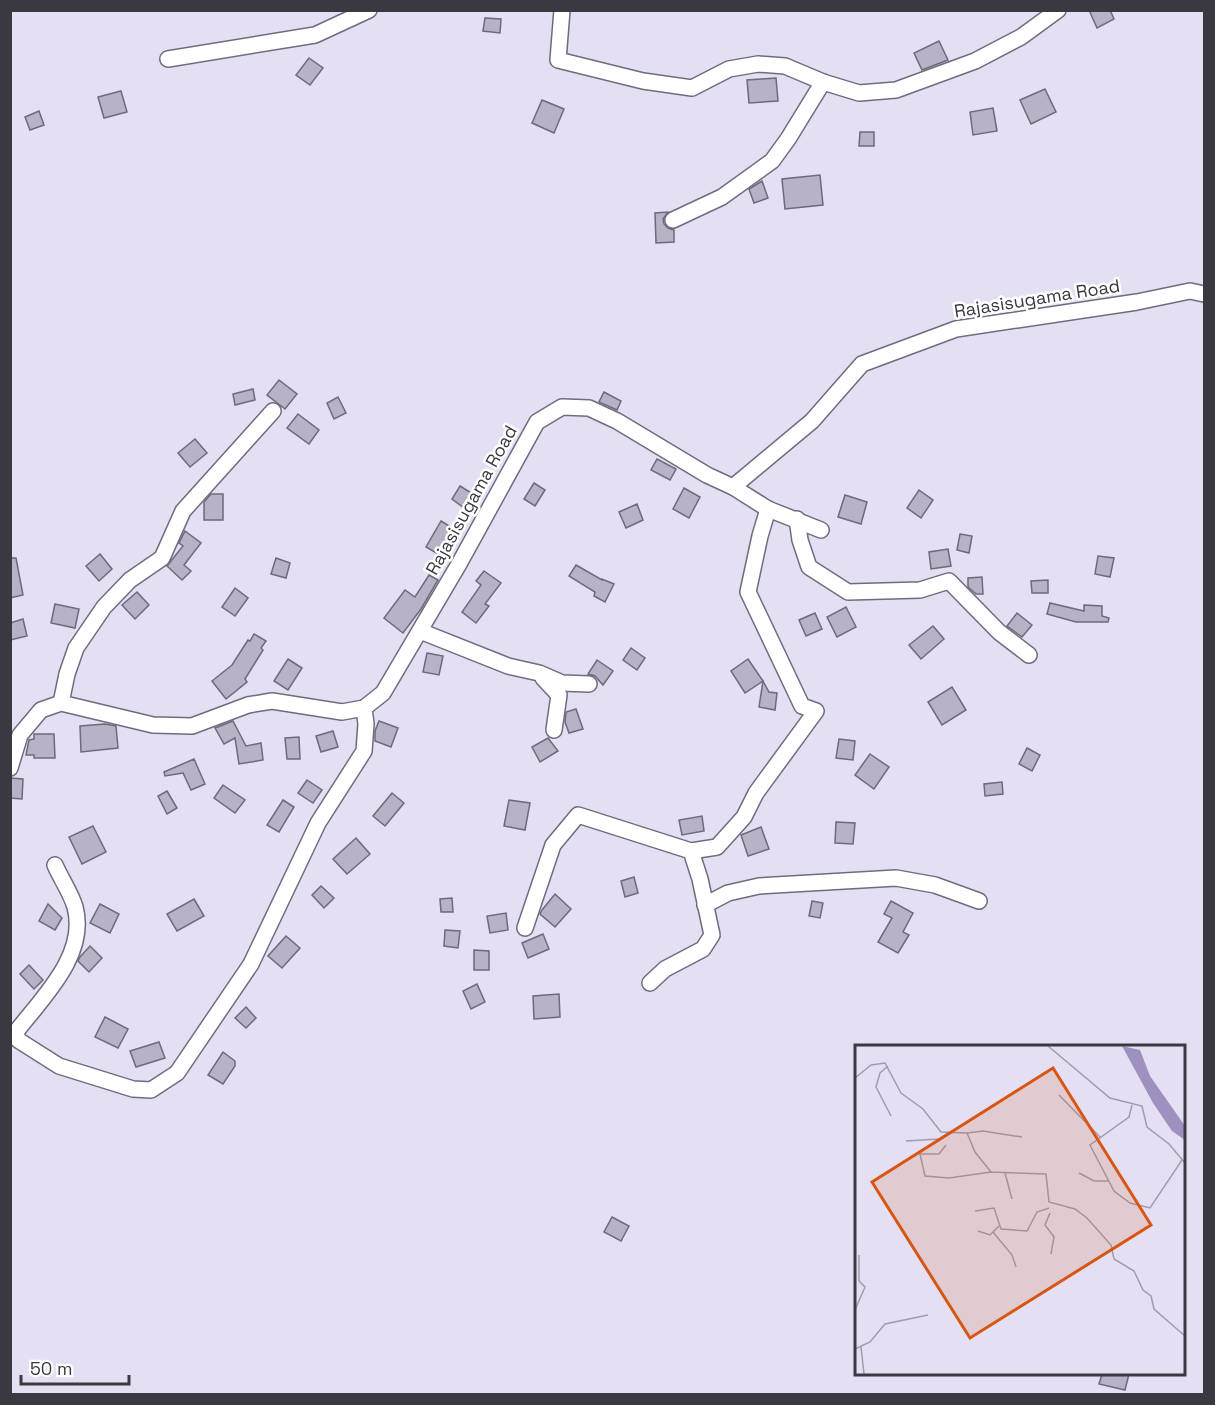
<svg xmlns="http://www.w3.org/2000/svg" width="1215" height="1405" font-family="'Space Grotesk',sans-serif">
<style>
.building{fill:#b7b2c5;stroke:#6e697b;stroke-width:1.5}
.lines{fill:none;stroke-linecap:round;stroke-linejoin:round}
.minor-casing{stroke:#716b7d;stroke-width:18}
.minor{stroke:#fff;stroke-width:15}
.labels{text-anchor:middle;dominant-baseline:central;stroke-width:5;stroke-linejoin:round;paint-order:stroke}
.street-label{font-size:18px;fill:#3a3840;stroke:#fff}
.inset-road{fill:none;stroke:#a09cab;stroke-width:1.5}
.view{fill:#d75611;fill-opacity:0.15;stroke:#d75611;stroke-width:3}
.inset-edge{fill:none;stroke:#3a3840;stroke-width:3}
</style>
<rect width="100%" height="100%" fill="#e4dff3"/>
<g class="building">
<path d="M1089,10h21l4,9 -17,9z"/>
<path d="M485,18l16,1 -1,14 -17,-2z"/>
<path d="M939,41l9,19 -26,10 -8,-17z"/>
<path d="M309,58l14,10 -13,17 -14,-10z"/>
<path d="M776,78l2,23 -29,2 -2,-23z"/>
<path d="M1045,89l11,23 -25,12 -11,-24z"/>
<path d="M121,91l6,21 -23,6 -6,-21z"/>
<path d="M542,100l22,9 -10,24 -22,-10z"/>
<path d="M993,108l4,23 -24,4 -3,-23z"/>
<path d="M39,111l5,14 -14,5 -5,-13z"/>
<path d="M860,132h14v14h-15z"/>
<path d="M820,175l3,30 -38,4 -3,-30z"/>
<path d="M762,181l6,17 -14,5 -5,-14z"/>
<path d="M668,212l-5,7 1,5 4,4 6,2v12l-18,1 -1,-30z"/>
<path d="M279,380l18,14 -12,15 -18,-14z"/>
<path d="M253,389l2,11 -20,5 -2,-11z"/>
<path d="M604,392l17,9 -4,9 -18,-8z"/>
<path d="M338,397l8,16 -12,6 -7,-16z"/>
<path d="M298,414l21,16 -10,14 -22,-16z"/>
<path d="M195,439l12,14 -17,14 -12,-14z"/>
<path d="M657,459l19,10 -6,11 -19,-10z"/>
<path d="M534,483l11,7 -10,16 -11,-7z"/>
<path d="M460,486l13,8 -9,14 -12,-9z"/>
<path d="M684,488l16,9 -11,21 -16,-9z"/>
<path d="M919,490l14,10 -12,18 -14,-10z"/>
<path d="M211,494h12v26h-19v-18z"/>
<path d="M845,495l22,7 -6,22 -23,-7z"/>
<path d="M637,504l6,16 -17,8 -7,-16z"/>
<path d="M441,521l18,11 -14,26 -19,-11z"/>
<path d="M185,531l16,12 -17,22 7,6 -9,9 -15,-14 16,-20 -4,-3z"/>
<path d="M960,534l12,2 -3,17 -12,-3z"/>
<path d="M948,549l3,17 -20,3 -2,-17z"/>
<path d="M100,554l12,15 -13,12 -13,-15z"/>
<path d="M1098,556l16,2 -4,19 -15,-3z"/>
<path d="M10,558h6l7,37 -13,3z"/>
<path d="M276,558l14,5 -4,15 -15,-4z"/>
<path d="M576,565l26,15v-1l12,5 -9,18 -11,-6 1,-4 -26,-16z"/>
<path d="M484,571l17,12 -16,21 4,2 -13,17 -14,-11 19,-27 -5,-4z"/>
<path d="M429,575l9,5 -17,29 -18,24 -19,-15 21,-28 10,7z"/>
<path d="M982,577l1,17h-7l-8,-7v-9z"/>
<path d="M1048,580v13h-16l-1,-12z"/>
<path d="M235,588l13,10 -13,18 -13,-9z"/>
<path d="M137,592l12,13 -14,14 -13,-14z"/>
<path d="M1050,603l34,8v-6l18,1v10l7,2 -1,4h-32l-29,-8z"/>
<path d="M55,604l24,5 -4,19 -24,-5z"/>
<path d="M846,607l10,20 -19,10 -10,-20z"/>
<path d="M815,613l7,16 -16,7 -7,-16z"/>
<path d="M1017,613l15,12 -10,12 -15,-11z"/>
<path d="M23,619l4,17 -17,4v-17z"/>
<path d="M933,626l11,13 -23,20 -12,-14z"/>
<path d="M254,634l12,7 -5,7 2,2 -18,29 2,3 -21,17 -14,-18 20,-16 16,-25 2,1z"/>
<path d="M631,648l14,10 -8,12 -14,-10z"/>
<path d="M427,653l16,3 -4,19 -16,-3z"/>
<path d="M288,659l14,9 -14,22 -14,-9z"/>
<path d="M748,659l15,22 -18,12 -14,-22z"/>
<path d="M597,660l16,11 -10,14 -8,-9 -7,-2z"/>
<path d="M763,681l6,11 8,1 -2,17 -16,-3z"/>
<path d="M952,687l14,23 -24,15 -14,-23z"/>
<path d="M576,709l7,20 -14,4 -4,-11 1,-10z"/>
<path d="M233,721l13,25 15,-3 2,17 -24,4 -4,-26 -11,6 -9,-16z"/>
<path d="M379,721l19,7 -7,19 -16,-6v-10z"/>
<path d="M105,724l11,2 2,22 -37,4 -1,-26z"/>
<path d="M333,731l5,16 -17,5 -5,-16z"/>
<path d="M34,734h20l1,24h-21v-3h-8l3,-15 5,-1z"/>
<path d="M299,737l1,22h-13l-2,-21z"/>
<path d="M548,738l10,13 -18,11 -8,-15z"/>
<path d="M839,739l16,2 -2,19 -17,-2z"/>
<path d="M1027,748l13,7 -8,16 -13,-7z"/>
<path d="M870,754l19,13 -15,22 -19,-14z"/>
<path d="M194,759l11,25 -14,6 -8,-17 -18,3 -1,-4z"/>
<path d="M10,778l13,1 -1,20 -12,-1z"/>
<path d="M307,780l15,10 -9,13 -15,-10z"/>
<path d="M1002,782l1,12 -18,2 -1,-12z"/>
<path d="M223,785l22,15 -10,13 -21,-15z"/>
<path d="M167,791l10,17 -10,6 -9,-18z"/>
<path d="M392,793l12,10 -19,23 -12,-10z"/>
<path d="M283,800l11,7 -15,25 -12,-7z"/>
<path d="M509,800l21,3 -5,27 -21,-4z"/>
<path d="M702,816l2,15 -22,4 -3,-15z"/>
<path d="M836,822l19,1 -2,21 -18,-1z"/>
<path d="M93,826l13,26 -24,12 -13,-27z"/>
<path d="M761,827l8,22 -21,7 -7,-21z"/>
<path d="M356,838l14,16 -23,20 -14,-15z"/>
<path d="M634,877l4,16 -13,4 -4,-16z"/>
<path d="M321,886l13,12 -10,10 -12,-13z"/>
<path d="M555,894l16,15 -16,18 -15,-13 2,-4z"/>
<path d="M452,898l1,14h-12l-1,-13z"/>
<path d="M194,899l10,17 -27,15 -10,-17z"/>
<path d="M812,901l11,2 -3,15 -11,-2z"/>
<path d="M891,901l22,12 -10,19 6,3 -11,18 -20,-11 14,-24 -8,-4z"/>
<path d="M48,904l14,14 -7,12 -16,-9z"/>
<path d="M100,904l19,10 -9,19 -20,-10z"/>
<path d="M506,913l2,17 -18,3 -3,-17z"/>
<path d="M445,930l15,1 -2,17 -14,-2z"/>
<path d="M543,934l6,15 -21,9 -6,-15z"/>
<path d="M286,936l14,12 -18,20 -14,-12z"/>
<path d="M90,946l12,12 -13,14 -11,-11 2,-4z"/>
<path d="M474,950l15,1v19h-15z"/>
<path d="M29,965l14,15 -9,9 -14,-15z"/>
<path d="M477,984l8,18 -14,7 -8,-18z"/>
<path d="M559,994l1,23 -26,2 -1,-23z"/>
<path d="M246,1007l10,11 -10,10 -11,-10z"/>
<path d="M105,1017l23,12 -10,19 -23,-11z"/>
<path d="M159,1042l6,16 -29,9 -6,-16z"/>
<path d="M223,1052l12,9v5l-12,18 -15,-9z"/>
<path d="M612,1217l17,9 -8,15 -17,-9z"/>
<path d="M1102,1374h27l-4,16 -26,-6z"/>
</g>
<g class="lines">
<g class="minor-casing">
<g id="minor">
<path d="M562,10l-4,50 85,21 49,7 37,-19 29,-5 27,2 38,16 36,11 37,-3 79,-29 46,-24 37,-27"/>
<path d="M168,59l147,-24 54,-25"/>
<path d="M673,220l49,-23 50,-36 16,-22 35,-57"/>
<path d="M733,487l35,22 53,21"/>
<path d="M797,519l3,21 9,27 39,25 72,-2 29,-9 50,51 30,23"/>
<path d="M420,631l88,35 31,7 23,10 27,1"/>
<path d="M543,678l16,17 -5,35"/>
<path d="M61,703l6,-29 9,-26 28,-41 26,-27 32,-22 21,-47 90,-100"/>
<path d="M10,768l10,-33 21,-25 20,-7 92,22 39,1 56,-21 24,-4 70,11 22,-4 19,-15 76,-129 78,-142 25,-15 27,1 28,13 90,54 26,12 79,-66 50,-57 94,-35 181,-27 53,-11 14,3"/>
<path d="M55,865c6,14 16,28 20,42 13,48 -33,91 -59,125l2,8 41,26 74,23 18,1 26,-17 74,-109 67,-141 46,-72 2,-27 -2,-16"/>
<path d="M705,905l23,-12 31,-7 137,-8 39,7 44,16"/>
<path d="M525,928l28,-83 25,-30 113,36 26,-4 27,-30 12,-24 60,-82 -14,-5 -54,-114 12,-56 8,-27"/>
<path d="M650,983l15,-14 38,-20 9,-14 -12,-56 -9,-28"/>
</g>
</g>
<use href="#minor" class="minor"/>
</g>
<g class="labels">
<g class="street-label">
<text transform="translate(1037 298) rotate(-9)">Rajasisugama Road</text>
<text transform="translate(471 500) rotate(-61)">Rajasisugama Road</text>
</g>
</g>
<g transform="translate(855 1045)">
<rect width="330" height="330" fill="#e4dff3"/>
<path d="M267,1l18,4 10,26 35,50v14l-13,-9 -19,-28z" fill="#9e90bf"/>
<path class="inset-road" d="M193,1l62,52 32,8 5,21 22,17 16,19M33,21l-8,7 -4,14 15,29M0,33l16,-13 14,-2 16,30 22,16 18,23 26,1 8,19 16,20 55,2 3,28 26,7 12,9 24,27 3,14 20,12 9,19 8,6 3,13 31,27M204,50l42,43M277,60l-3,12 -39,28 24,46 16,12 20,5 32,-48M112,88l16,-2 39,6M51,96l33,-2 9,-6M91,100l-7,9h-19l5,22 24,2 42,-6M150,128l7,26M224,128l15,8h15M120,166l19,-3 7,21 26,2 10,-19 12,-4M195,168l-5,12 9,12 -3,17M123,186l12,4 9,-9M138,187l19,23 4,12M0,265l10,-23 -6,-6v-26M6,302l3,27M0,304l15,-7 15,-18 43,-9"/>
<path class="view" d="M198,23l98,157 -181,113 -98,-156z"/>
<rect width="330" height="330" class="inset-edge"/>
</g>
<rect width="1215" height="1405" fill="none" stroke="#3a3840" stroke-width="24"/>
<path d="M21 1375v9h108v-9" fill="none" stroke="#3a3840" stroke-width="3"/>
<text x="30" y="1375" font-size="18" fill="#3a3840" stroke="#ffffff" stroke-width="4.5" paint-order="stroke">50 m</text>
</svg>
